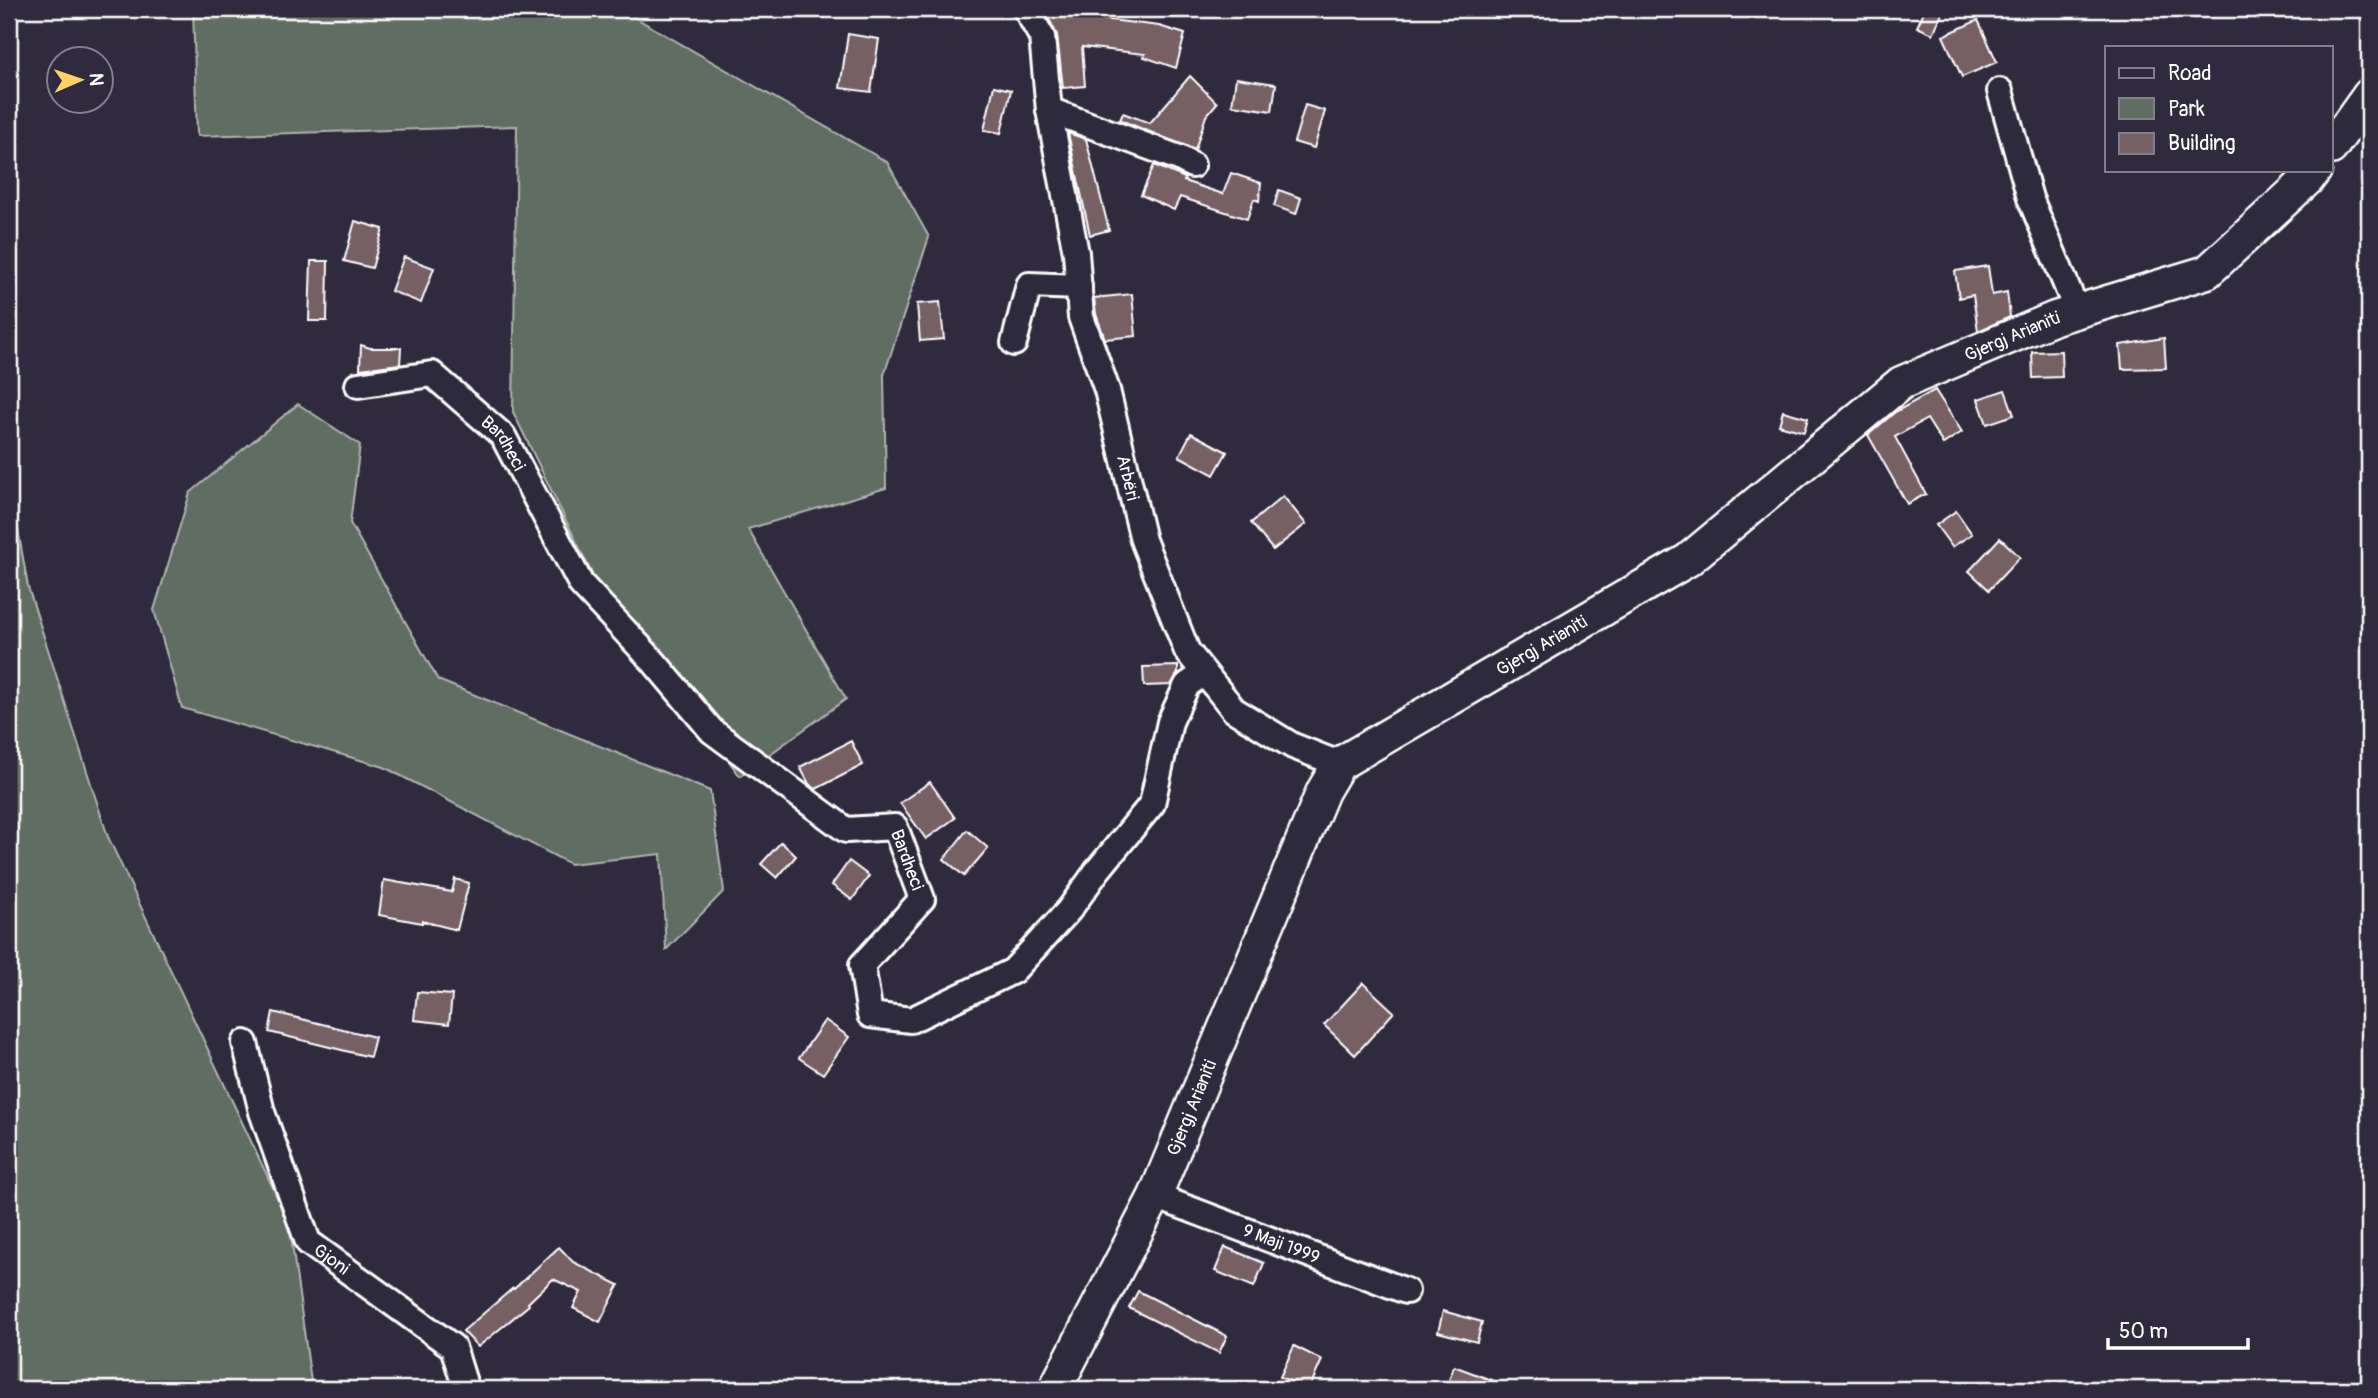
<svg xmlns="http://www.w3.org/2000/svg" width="2378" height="1398" font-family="Pangolin,sans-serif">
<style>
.green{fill:#606d62;stroke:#b0b6b0;stroke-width:2}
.building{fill:#766064;stroke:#fff;stroke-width:2}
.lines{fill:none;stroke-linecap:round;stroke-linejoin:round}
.minor-casing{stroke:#fff;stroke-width:30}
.major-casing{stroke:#fff;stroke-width:37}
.minor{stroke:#2f2a3d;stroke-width:24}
.major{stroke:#2f2a3d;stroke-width:32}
.labels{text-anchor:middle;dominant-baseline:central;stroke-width:7;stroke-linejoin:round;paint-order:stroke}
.street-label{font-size:18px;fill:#fff;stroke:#2f2a3d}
</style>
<rect width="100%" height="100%" fill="#2f2a3d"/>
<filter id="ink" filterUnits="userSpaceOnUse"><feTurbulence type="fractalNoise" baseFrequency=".0143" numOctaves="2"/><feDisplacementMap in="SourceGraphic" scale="14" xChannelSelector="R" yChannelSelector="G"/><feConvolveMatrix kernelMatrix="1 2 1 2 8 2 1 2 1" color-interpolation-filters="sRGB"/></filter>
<g filter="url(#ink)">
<g class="green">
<path d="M193,9h427l267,153 42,75 -45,138 2,113 -138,41 98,170 -106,77 -143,-192 -84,-172 4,-286 -320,10z"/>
<path d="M298,404l62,41 -10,78 88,157 272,111 14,100 -58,59 -5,-96 -91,10 -186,-97 -202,-59 -28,-98 36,-117z"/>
<path d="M9,477l19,110 80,250 181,385 23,167h-303z"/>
</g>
<g class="building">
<path d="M1067,9h19l1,8 72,9 26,8 -9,34 -32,-11 1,-3 -63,-7 3,39 -22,2 -6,-53 -12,-24z"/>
<path d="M1925,9h19l-11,25 -16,-7z"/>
<path d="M1978,20l19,42 -35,15 -19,-41z"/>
<path d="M848,34l31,5 -8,53 -31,-4z"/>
<path d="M1190,76l27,27 -11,13 -11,34 -75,-30 3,-7 27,10z"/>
<path d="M1236,78l40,6 -4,27 -40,-6z"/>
<path d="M994,86l17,4 -10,43 -17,-3z"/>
<path d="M1305,105l20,6 -11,37 -20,-6z"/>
<path d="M1068,133l18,6 23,91 -19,5z"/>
<path d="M1154,165l31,13 -1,3 39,13 8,-21 30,10 -2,18 -5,-2 -7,20 -67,-22 -6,13 -33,-15z"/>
<path d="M1279,190l22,8 -5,16 -22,-8z"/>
<path d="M355,221l28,8 -11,39 -28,-7z"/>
<path d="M404,257l30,11 -13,35 -30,-12z"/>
<path d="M311,261h17l-1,60h-18z"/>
<path d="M1988,266l4,29 15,-3 3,25 -32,14 -5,-36 -14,3 -4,-27z"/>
<path d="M1132,294l4,42 -31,3 -9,-25 -2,-16z"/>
<path d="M940,302l4,37 -24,2 -3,-37z"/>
<path d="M2164,338l2,30 -44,1 -2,-24z"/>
<path d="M361,345l9,3h31l-1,16 -40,5z"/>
<path d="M2061,351l1,26 -29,1 -1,-26z"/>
<path d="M1935,390l27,42 -19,12 -16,-25 -32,18 31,57 -19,10 -39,-69 27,-23z"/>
<path d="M2005,390l9,25 -27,9 -9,-25z"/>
<path d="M1783,411l25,7 -4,14 -25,-7z"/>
<path d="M1191,433l36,19 -13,23 -35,-19z"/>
<path d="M1283,496l23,28 -33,26 -22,-27z"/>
<path d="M1956,511l16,23 -20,13 -16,-22z"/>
<path d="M2000,538l20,19 -31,33 -20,-19z"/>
<path d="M1178,666v7l-7,12 -27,1 -1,-19z"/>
<path d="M851,741l12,24 -47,24 -7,-5 -9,-17z"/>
<path d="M930,782l25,36 -29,21 -26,-36z"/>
<path d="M967,830l21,18 -24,28 -20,-17z"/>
<path d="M781,842l15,14 -19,22 -16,-14z"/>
<path d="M849,861l20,15 -17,24 -20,-15z"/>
<path d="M455,879l14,4 -12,47 -35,-9v2l-43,-8 5,-35 68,12z"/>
<path d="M1363,983l31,29 -39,43 -31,-30z"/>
<path d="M417,992l35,3 -3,29 -35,-4z"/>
<path d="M273,1012l102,25 -5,20 -101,-25z"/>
<path d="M825,1020l24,17 -26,37 -24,-16z"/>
<path d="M559,1247l14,15 46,23 -19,37 -27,-14 8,-16 -28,-13 -25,24 1,2 -51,42 -15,-16 50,-43 1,1z"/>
<path d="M1225,1247l39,16 -10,24 -39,-16z"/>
<path d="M1138,1291l89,45 -8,17 -90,-45z"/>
<path d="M1443,1311l39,11 -5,20 -39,-10z"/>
<path d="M1294,1346l28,14 -13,29 -29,-12z"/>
<path d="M1454,1366l58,22 -1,1h-38l-24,-9z"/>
</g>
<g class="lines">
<g class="minor-casing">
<g id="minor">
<path id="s1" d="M1026,9l16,28 7,73 27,143 5,64 26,73 36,150 44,111 47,59 59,36 46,18"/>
<path d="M2000,91l30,107 47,113"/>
<path d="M1049,110l130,48 13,7"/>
<path d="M1014,343l15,-58 50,2"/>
<path id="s2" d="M358,385l74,-11 71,62 78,148 73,78 58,69 134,99 49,-3 27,72 -60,66 8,50 41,5 102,-49 56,-61 28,-39 55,-67 18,-82 17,-37 17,-12"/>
<path id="s3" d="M245,1043l17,69 46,130 145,105 13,42"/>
<path id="s4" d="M1155,1196l251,95"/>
</g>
</g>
<g class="major-casing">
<g id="major">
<path d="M2331,148l38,-53"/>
<path id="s5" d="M1055,1389l100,-193 168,-405 16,-27 349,-204 213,-177 154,-65 152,-46 101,-93 7,-9"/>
</g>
</g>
<use href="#minor" class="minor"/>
<use href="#major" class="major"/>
</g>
</g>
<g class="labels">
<g class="street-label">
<text stroke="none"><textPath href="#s5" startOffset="1489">Gjergj Arianiti</textPath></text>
<text stroke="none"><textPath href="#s2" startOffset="175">Bardheci</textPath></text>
<text stroke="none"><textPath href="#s1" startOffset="483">Arbëri</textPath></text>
<text stroke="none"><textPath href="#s5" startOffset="922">Gjergj Arianiti</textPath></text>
<text stroke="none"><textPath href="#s2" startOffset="784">Bardheci</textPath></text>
<text stroke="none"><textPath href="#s5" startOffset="313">Gjergj Arianiti</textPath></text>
<text stroke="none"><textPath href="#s4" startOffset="135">9 Maji 1999</textPath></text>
<text stroke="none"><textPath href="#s3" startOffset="238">Gjoni</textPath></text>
</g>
</g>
<rect width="2378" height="1398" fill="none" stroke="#2f2a3d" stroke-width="35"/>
<rect x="18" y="18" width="2343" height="1363" fill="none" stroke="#fff" stroke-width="2.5" filter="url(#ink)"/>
<rect x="2105" y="46" width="228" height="126" fill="#2f2a3d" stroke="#827f8b" stroke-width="2"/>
<rect x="2119" y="68" width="35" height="10" fill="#2f2a3d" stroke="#827f8b" stroke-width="2"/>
<text x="2168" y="80" font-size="21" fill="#ffffff">Road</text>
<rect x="2119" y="98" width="35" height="21" fill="#606d62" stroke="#827f8b" stroke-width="2"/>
<text x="2168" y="116" font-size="21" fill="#ffffff">Park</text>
<rect x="2119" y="133" width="35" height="21" fill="#766064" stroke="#827f8b" stroke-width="2"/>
<text x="2168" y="150" font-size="21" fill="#ffffff">Building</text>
<g transform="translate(80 80) rotate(88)"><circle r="33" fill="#2f2a3d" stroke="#827f8b" stroke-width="2"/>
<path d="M0-5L12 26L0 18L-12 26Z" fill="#ffd166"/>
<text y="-10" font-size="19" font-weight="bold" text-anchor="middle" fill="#ffffff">N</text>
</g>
<path d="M2108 1338v10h140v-10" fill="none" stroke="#ffffff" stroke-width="3.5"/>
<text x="2119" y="1338" font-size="21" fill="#ffffff" stroke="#2f2a3d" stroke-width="5" paint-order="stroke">50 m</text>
</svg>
